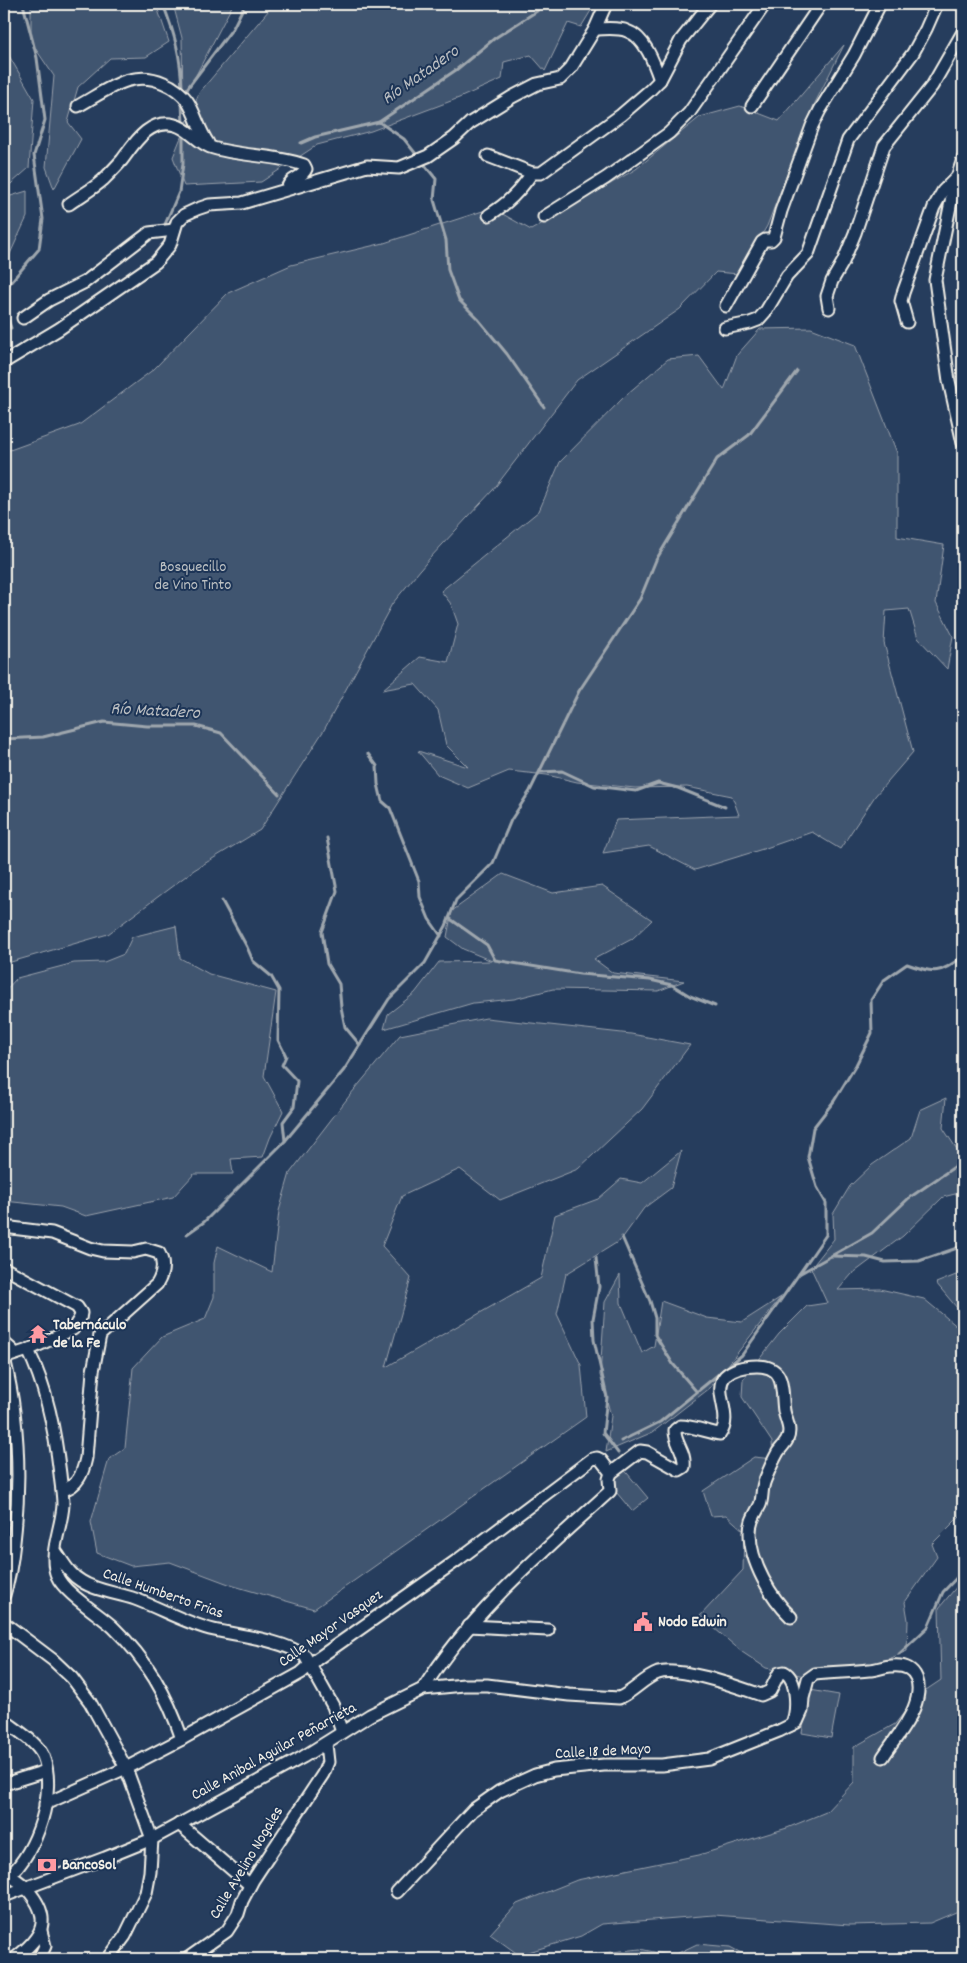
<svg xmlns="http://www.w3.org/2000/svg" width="967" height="1963" font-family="Dekko,sans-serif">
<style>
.green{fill:#40546f;stroke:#9aa2ac}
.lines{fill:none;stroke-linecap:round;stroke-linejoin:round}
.stream{stroke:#9fa7ae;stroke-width:3}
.street-casing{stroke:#f4f1e8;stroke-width:15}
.street{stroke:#1d3557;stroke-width:11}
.labels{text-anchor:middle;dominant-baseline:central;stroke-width:4;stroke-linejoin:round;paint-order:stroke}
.park-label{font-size:16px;fill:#bec2c4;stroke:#1d3557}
.poi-label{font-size:16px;font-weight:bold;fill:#f4f1e8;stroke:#1d3557;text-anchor:start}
.street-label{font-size:16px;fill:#f4f1e8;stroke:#1d3557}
.water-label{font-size:18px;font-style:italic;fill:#bcbfc2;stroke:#1d3557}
</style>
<rect width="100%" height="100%" fill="#263d5d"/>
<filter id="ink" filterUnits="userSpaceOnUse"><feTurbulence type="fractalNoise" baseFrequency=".02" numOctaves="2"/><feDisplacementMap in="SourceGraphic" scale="10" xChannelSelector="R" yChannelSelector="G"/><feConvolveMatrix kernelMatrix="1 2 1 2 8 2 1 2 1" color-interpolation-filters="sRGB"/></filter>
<g filter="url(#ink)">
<g class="green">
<path d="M31,4h125l13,38 -23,15 -36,1 -32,29 -10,35 13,17 -27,50 -8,-22 8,-91 -23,-34z"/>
<path d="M173,4h60l-50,96 -1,-62z"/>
<path d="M274,4h321l-14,23 -13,-4 -23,48 -14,-16 -27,7 -2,17 -43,19 -88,33 -54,14 -56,37 -77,4 -11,-29 26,-64z"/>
<path d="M844,45l-30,60 -47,121 -28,48 -23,-2 -36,37 -103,71 -84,110 -63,68 -38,46 -68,126 -64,100 -66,40 -86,64 -104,30v-515l6,1 69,-25 75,-56 74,-76 63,-28 93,-22 108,-35 39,22 105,-61 64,-52 40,-11 39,15z"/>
<path d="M4,47l30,52 -5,69 -25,22z"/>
<path d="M27,191v26l-23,50v-69z"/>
<path d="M811,328l44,17 42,108v84l47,8 -8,58 17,33 -6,33 -29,-31 -9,-29 -23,2 -2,32 29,109 -38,44 -35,53 -28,-17 -46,16 -71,22 -46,-24 -46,7 13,-33 123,-5 -7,-19 -45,-9 -52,1 -58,-6 -30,-7 -38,-4 -41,17 -30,-13 -20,-24 50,16 -22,-22 -8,-35 -23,-26 -33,6 38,-33 28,5 10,-38 -7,-20 -10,-13 98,-80 21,-49 67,-68 41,-35 31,-3 25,34 13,-35 23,-26z"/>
<path d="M503,874l50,19 49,-7 50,34 -20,19 -38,20 19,14 71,8 -26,10 -105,-2 -39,10 -41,4 -89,26 4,-15 27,-21 24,-31 53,-1 -29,-12 -16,-12 5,-26z"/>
<path d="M176,926l4,32 29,16 67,18 -12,84 19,35 -13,27 -7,19 -32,2 2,15h-39l-21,23 -87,19 -25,-9 -57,-6v-209l13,-14 57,-15 30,-1 20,-8 8,-17z"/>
<path d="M486,1018l145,16 59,11 -48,64 -64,60 -78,31 -40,-31 -58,27 -20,50 29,32 -25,89 155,-89 14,-63 43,-16 23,-20 21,4 39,-32 -10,37 -27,20 -23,32 -55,34 -9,40 24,51 5,52 -272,192 -80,-23 -64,-24 -39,4 -34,-13 -6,-31 18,-63 16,-11 8,-80 29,-31 43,-18 9,-22v-34l4,-17 54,26 7,-61 11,-38 60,-78 50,-60z"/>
<path d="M946,1098l-3,30 17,26 3,-2v40l-20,5 -40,39 -51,38 -14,16 42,-1 44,10 35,29 4,1v184l-31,31 5,13 -32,45 3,18 -1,31 -25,11 -63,17 -53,-11 -24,-16 -42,-36 43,-46 1,-39 -18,-16 -15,1 -8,-25 51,-34 19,2 -1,-17 -30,-45 1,-17 36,-46 28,-28 20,-3 -16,-35 23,-29 -1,-25 17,-28 22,-21 39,-27 9,-28z"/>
<path d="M620,1275l1,28 21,50 12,-7 7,-45 46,17 35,4 39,-25 -71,91 -57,44 -47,20 5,-36 -11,-41 5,-73z"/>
<path d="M956,1275l7,6v34l-27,-32z"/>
<path d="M622,1467l26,31 -16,13 -26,-31z"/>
<path d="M963,1579v330l-33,14 -81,2 -135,-10 -112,9 -21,12 -62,19 -29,-21 27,-30 60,-24 122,-25 88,-27 39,-16 28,-30v-35l41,-23 22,-28 24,-16 -2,-72z"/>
<path d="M810,1690l29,5 -8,43 -29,-5z"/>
<path d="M697,1944l33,3 15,8h27l-2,4h-189l12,-5 47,-5 32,7z"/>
</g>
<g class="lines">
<g class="stream">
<path d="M163,4c12,31 18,53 19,86"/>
<path d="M183,94l50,-66 12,-24"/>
<path d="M182,102l1,23"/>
<path d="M379,122l25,17 32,40 -2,21 12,40 2,30 11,30 19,19 29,35 37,53"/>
<path d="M301,143l14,-6 64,-15 77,-52 39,-32 42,-27 4,-7"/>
<path d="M163,229l16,-37 4,-28v-32"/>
<path d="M4,290l35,-41 4,-30 -9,-64 11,-35 -8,-62 -14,-54"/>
<path d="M4,309l7,19"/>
<path d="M4,739l39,-2 61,-15 43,4h49l25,7 58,61"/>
<path d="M368,754l9,12 1,18 4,17 8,7 29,73 1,16 9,22 12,17"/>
<path d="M540,772l22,-1 32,15 42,5 22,-8 20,5 47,19"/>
<path d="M327,838l10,53 -15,41 5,32 12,20 2,23 4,20 15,18"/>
<path d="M222,901l25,46 6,14 18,15 8,14 -1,50 8,16 -4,9 15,16 -3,26 -11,15 2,19"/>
<path d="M449,918l38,27 8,15 85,14 70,6 22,5 18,11 25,10"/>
<path d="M187,1234l17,-12 81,-81 59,-71 45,-71 36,-36 21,-37 10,-26 37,-37 18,-43 19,-29 49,-100 61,-92 16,-39 61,-101 32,-24 48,-64"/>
<path d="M622,1237l28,64 5,17v17l18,29 23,27"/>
<path d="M832,1256l34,1 19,5 34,-1 44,-15"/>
<path d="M596,1258l3,29 -6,32 1,21 13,57 -4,36 15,20"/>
<path d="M799,1274l27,-39v-32l-9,-16 -9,-30 5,-29 21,-27 22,-36 16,-32 -1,-33 13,-20 23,-16c27,10 34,10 56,-8"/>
<path d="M621,1441l39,-19 82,-67 57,-81 73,-41 37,-35 54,-37"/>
<path d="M899,1654l29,-27 15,-35 20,-21"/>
<path d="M800,1959l5,-4"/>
</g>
<g class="street-casing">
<g id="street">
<path d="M595,29c10,0 23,-2 32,2 18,6 27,32 33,49"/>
<path d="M78,106c28,-15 54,-38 86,-23 8,3 19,11 24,19 8,13 11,28 20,41"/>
<path d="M752,106l69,-102"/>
<path d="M488,156l44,17h9l80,-58 28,-24 11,-11 21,-40 29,-36"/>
<path d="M963,159l-9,28 -19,93 14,101 14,62"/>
<path d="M69,204c11,-8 24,-15 34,-24 6,-6 13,-13 19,-20 12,-16 27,-42 53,-35 13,3 22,17 35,22 30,10 64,7 94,18l2,4c-4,10 -16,8 -19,20"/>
<path d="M489,215c19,-12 30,-23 43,-42"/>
<path d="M544,217l62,-39 63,-45 20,-20 76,-109"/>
<path d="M726,306l36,-64 3,-2h6l3,-3 7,-26 31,-85 8,-16 34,-55 26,-51"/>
<path d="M829,308l-2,-12 5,-15 11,-19 12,-29 29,-87 48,-60 31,-54"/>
<path d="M23,318l26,-18 36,-18 64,-49 25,-3"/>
<path d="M907,322l-6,-21 2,-8 31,-86 9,-16 14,-14"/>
<path d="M725,328l25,-5 8,-3 8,-9 21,-35 21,-22 40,-114 65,-87 13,-24 11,-25"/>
<path d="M4,362l55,-33 97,-67 14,-17 7,-23 7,-7 13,-6 12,-4 33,-2 125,-37 32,2 29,-12 26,-18 16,-15 42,-26 25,-13 23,-5 11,-11 24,-39 11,-25"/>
<path d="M4,1227l48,6 38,15 13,3 30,1 13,-3 13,4c6,11 4,21 -2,31l-57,51 -7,36 -7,87c-3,14 -8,29 -24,32"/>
<path d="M4,1268l73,39 4,6 -1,5"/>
<path d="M4,1343l8,7 2,4"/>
<path d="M28,1350c19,38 27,82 32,124 1,11 3,20 3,31 -1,22 -15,49 -6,71 7,17 42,38 56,51 34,33 54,67 69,112"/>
<path d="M4,1358c15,60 17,123 10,184 -2,19 -4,35 -10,53"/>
<path d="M4,1358l24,-8 45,-21 7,-11"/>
<path d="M56,1552c8,11 13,22 25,29 15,10 37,12 54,18 27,10 52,25 79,31 28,6 69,10 91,26l28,50 9,26"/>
<path d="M4,1623l49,37 19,18 18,24 36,66 26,71 -2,33 -4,21 -21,43 -17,23"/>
<path d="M469,1626l79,4"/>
<path d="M423,1689c49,-78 119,-136 187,-198l-1,-12 2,-6 29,-22 7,1 32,18 5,-3c2,-16 -10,-24 -9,-37l5,-4c14,0 27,6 40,8 14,-18 -8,-43 5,-58 9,-8 21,-10 32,-10 30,0 24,25 27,45 2,10 8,18 3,29 -2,4 -6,8 -9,12 -5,9 -9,18 -13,28 -4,9 -2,18 -5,25 -5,10 -10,16 -10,28 0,29 21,65 41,84"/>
<path d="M4,1720c12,10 32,21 39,36 14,35 -6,96 -34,120"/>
<path d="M4,1784l42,-13"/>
<path d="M45,1804l81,-36 56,-29 119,-66 16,-14 142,-100 133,-100 5,-1 4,2 10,13"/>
<path d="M179,1824l71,61"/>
<path d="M4,1871c7,6 16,10 22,17 28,31 17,49 -12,71"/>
<path d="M397,1892l76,-82 27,-19 35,-16 19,-5 50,-5h58l47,-6 70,-28 18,-9 5,-11 1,-13 5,-19 7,-5c18,-2 36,-2 54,-4 8,0 15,-4 22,-4 29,-3 31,21 23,42 -7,18 -21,33 -31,49"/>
<path d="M4,1896l101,-38 47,-19 151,-82 67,-42 53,-26 41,-4h23l82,10 50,3c14,-6 25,-20 39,-25 22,-7 80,14 103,22l9,-4 9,-18 5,-1c14,7 14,41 7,53"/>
<path d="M39,1959l6,-13 -4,-15"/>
<path d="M187,1959l40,-28 11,-17 4,-13 11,-21 70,-106 5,-12 -2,-18"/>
</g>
</g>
<use href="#street" class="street"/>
</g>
</g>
<defs>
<g id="temple-bare" transform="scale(1.5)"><path d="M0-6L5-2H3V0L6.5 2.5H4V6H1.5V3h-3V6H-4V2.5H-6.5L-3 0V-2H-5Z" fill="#ff9aa2" stroke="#1d3557" stroke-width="2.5" paint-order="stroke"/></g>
<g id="civic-bare" transform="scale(1.5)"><path d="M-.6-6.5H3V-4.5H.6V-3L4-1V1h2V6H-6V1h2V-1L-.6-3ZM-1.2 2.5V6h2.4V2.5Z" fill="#ff9aa2" stroke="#1d3557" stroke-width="2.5" paint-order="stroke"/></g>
<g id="bank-bare" transform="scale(1.5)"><path d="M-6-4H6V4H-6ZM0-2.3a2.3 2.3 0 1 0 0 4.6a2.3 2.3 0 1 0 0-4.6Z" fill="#ff9aa2" stroke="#1d3557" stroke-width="2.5" paint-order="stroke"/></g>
</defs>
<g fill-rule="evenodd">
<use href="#temple-bare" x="38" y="1334"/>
<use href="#civic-bare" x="643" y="1622"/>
<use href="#bank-bare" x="47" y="1865"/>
</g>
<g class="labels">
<g class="park-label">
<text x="193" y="567">Bosquecillo<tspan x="193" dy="18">de Vino Tinto</tspan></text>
</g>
<g class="poi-label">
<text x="53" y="1325">Tabernáculo<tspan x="53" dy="18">de la Fe</tspan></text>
<text x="658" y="1622">Nodo Edwin</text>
<text x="62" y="1865">BancoSol</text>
</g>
<g class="street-label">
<text transform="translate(163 1594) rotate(19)">Calle Humberto Frias</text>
<text transform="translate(331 1629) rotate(-35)">Calle Mayor Vasquez</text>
<text transform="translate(274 1752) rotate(-29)">Calle Anibal Aguilar Peñarrieta</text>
<text transform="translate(603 1752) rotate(-3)">Calle 18 de Mayo</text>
<text transform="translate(247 1863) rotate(-59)">Calle Avelino Nogales</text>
</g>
<g class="water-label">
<text transform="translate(421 76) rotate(-35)">Río Matadero</text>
<text transform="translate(155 712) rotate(3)">Río Matadero</text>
</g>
</g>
<rect width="967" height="1963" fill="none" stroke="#1d3557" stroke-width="20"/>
<rect x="10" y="10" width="947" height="1943" fill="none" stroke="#f4f1e8" stroke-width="2" filter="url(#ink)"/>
</svg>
